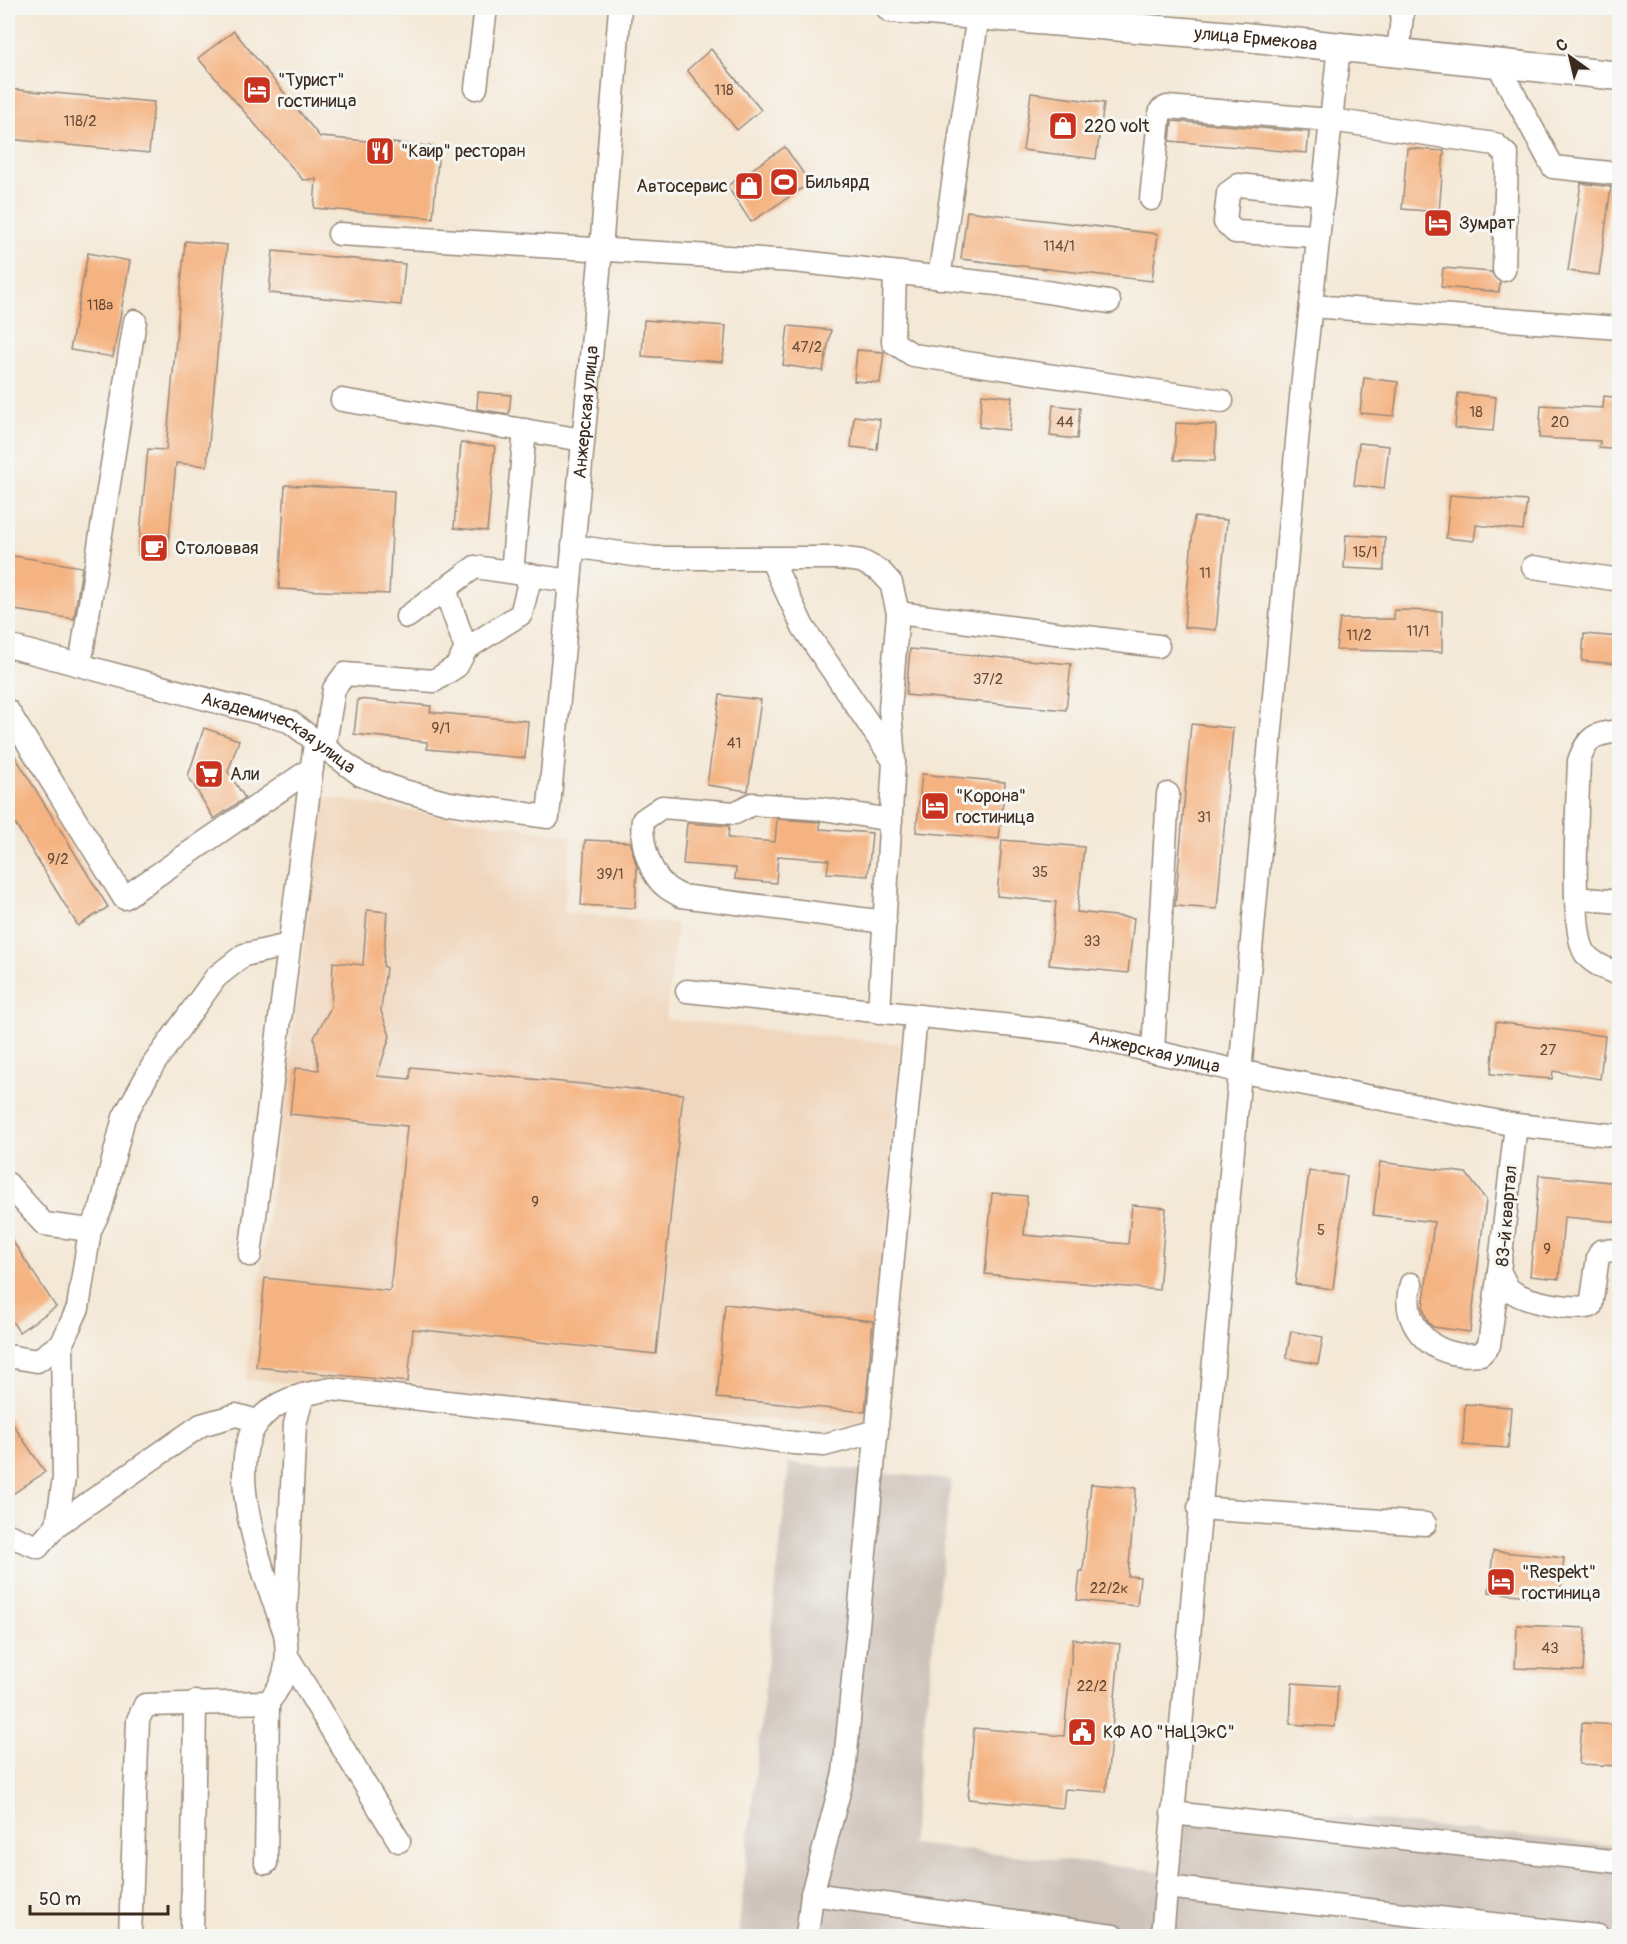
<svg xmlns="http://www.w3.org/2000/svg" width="1627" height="1944" font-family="Pangolin,sans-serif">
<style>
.built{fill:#f0d6bc}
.industrial{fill:#cec2b9}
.building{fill:#f5b381}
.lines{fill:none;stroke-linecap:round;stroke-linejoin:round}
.minor-casing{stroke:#98897a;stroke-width:25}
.major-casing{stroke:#98897a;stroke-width:31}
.minor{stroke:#fff;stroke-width:22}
.major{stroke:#fff;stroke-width:28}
.labels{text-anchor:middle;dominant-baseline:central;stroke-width:6;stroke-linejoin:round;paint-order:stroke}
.number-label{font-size:15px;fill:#6a4c37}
.street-label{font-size:18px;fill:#3b2a1e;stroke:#f6f6f2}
.poi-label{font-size:18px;fill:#3b2a1e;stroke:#f6f6f2;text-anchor:start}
</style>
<rect width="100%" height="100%" fill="#f6f6f2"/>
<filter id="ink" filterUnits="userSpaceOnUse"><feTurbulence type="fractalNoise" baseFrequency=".0167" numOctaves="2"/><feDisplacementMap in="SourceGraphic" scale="12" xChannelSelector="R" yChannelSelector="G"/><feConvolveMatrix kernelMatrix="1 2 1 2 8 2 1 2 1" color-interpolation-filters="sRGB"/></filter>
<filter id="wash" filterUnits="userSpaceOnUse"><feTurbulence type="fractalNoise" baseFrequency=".008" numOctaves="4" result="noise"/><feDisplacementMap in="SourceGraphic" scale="24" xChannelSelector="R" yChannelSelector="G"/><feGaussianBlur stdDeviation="1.35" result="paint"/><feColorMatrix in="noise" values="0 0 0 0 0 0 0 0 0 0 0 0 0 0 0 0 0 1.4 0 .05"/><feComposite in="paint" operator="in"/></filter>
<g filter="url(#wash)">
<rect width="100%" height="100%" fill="#f4e8d6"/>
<path class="built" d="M324,797l248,39 -8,76 113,12 -11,95 235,25 -29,383 -626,-47z"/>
<path class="industrial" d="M789,1463l162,17 -40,364 268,29 9,-73 431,46v90h-881z"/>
<g id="blocks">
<g class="building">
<path d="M234,31l86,106 119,10 -6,71 -119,-10 2,-29 -13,1 -105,-122z"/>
<path d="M711,49l50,61 -24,20 -50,-60z"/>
<path d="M8,89l146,13 -5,51 -141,-14z"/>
<path d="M1031,93l73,10 -8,56 -73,-9z"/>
<path d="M1172,121l137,11 -2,21 -137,-12z"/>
<path d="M785,147l25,36 -59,39 -24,-36z"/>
<path d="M1407,148l37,3 -5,61 -37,-3z"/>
<path d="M1581,183l30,4 -12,88 -31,-4z"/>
<path d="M967,211l191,23 -6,47 -191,-22z"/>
<path d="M185,241l42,4 -20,221 -31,-3 -9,95 -29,-3 10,-106 18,1z"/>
<path d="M273,251l132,13 -4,41 -132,-12z"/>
<path d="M88,253l42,8 -17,96 -43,-7z"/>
<path d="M1443,268l48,4 9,10 -1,10 -58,-5z"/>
<path d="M644,320l82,6 -3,36 -81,-6z"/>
<path d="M788,326l43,4 -8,41 -40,-6z"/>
<path d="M857,350l27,2 -4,31 -26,-2z"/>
<path d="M1364,378l34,4 -4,34 -34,-3z"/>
<path d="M478,392l33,3 -2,19 -32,-5z"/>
<path d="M1458,393l38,4 -3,34 -38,-3z"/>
<path d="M982,394l30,3 -3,33 -30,-3z"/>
<path d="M1604,396l16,2v52l-21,-2 1,-7 -61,-3 2,-33 62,3z"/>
<path d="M1053,405l27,3 -3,31 -27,-3z"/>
<path d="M854,416l26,3 -3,31 -26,-3z"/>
<path d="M1176,423l40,2 -1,36 -41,-1z"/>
<path d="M461,443l34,3 -8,85 -33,-3z"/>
<path d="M1359,443l30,3 -5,43 -30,-4z"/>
<path d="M285,485l109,6 -5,103 -110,-5z"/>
<path d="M1450,495l77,6 -4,29 -47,-5 -2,16 -28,-3z"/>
<path d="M1194,517l33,3 -11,110 -32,-3z"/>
<path d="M1346,535l39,2 -1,33 -40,-2z"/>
<path d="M8,555l74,12 -8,52 -66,-10z"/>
<path d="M1394,610l48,1v41l-106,-2 4,-31h54z"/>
<path d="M1584,634l36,3v27l-38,-3z"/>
<path d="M910,649l161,15 -5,46 -160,-15z"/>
<path d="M720,695l41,5 -13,91 -41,-6z"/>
<path d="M358,699l73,7 -1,6 98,9 -3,37 -98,-9v-7l-73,-8z"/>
<path d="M1191,724l42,4 -16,181 -42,-3z"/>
<path d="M204,728l35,12 -11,32 17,26 -31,21 -26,-43z"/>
<path d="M8,745l100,162 -30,19 -70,-114z"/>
<path d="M922,774l83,8 -6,57 -83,-7z"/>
<path d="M777,819l43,3v7l52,4 -4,43 -41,-3 2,-13 -51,-4 -2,27 -41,-4 1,-11 -53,-4 4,-41 42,3 -1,12 47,4z"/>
<path d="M585,840l45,2 7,26 -2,40 -54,-3z"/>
<path d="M1002,840l82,7 -7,65 57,6 -6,55 -79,-8 7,-63 -59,-6z"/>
<path d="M367,910l20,2 -4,54 3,1 -5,44 9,25 -13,40 33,3 1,-12 272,27 -27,260 -243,-25 -5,53 -152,-15 9,-89 125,13 17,-165 -117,-12 5,-46 24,2 -5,-32 17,-31 2,-45 30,3z"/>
<path d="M1496,1022l109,14 -5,43 -47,-8 -1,8 -61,-5z"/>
<path d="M1380,1162l86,11 20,27 -16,132 -37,-5 -5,-5 -5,-14 11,-86 -61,-7z"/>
<path d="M1309,1171l38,5 -14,113 -38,-5z"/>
<path d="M1539,1175l81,8v39l-56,-5 -5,62 -29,-3z"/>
<path d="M992,1193l35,3 -3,39 104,9 4,-39 34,3 -7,82 -174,-16z"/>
<path d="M8,1234l48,73 -37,25 -11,-17z"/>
<path d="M725,1304l148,17 -8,91 -148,-14z"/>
<path d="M1291,1331l32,6 -5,27 -32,-6z"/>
<path d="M1465,1404l46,3 -3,41 -45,-3z"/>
<path d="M8,1417l37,55 -37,25z"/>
<path d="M1091,1484l45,4 -8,88 12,1 -3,29 -60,-6 3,-29h3z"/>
<path d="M1493,1551l71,7 -4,41 -71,-7z"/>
<path d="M1517,1625l69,3 -3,43 -68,-3z"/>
<path d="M1073,1639l47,5 -14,148 -41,-3 -2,19 -95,-9 6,-71 90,8z"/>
<path d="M1292,1683l46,3 -3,41 -45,-3z"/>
<path d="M1582,1723l38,2v41l-41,-2z"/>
</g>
</g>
</g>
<g filter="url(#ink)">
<use href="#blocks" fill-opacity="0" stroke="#98897a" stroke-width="1.5"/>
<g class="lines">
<g class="minor-casing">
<g id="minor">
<path d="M1398,53l5,-45"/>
<path d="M1497,63l56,104 67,7"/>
<path d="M476,88l10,-80"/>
<path d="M1151,199l8,-81 2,-8 6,-3 164,13 164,24 12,11 -3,115"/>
<path d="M339,234l455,27 203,23 112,18"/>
<path d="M1318,236l-83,-4 -10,-10 3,-29 11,-8 84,9"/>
<path d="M895,273l-2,69 20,13 309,46"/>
<path d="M939,278l39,-263"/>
<path d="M1311,306l309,22"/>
<path d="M342,400l241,40"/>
<path d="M573,546l81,12h182l25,3 19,10 11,12 7,30 -8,96 4,53 -15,250"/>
<path d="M771,559l32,68 91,134"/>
<path d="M1533,567l87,13"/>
<path d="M512,572l13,-142"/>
<path d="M898,613l260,33"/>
<path d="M407,617l68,-50 95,14"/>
<path id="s1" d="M8,646l281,75 72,54 36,14 52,14 99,14 53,-567 19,-242"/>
<path d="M466,649l55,-35 10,-39"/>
<path d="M80,665l55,-344"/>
<path d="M8,711l116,187 188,-130"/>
<path d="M1620,731c-26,3 -32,5 -41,30 -1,35 -10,169 6,192 7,11 24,17 35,22"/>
<path d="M324,749l10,-60 11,-15 89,7 23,-15 9,-17 -21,-60"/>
<path d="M1576,898l44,4"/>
<path d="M885,922l-204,-26c-5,-3 -12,-6 -16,-10 -16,-13 -25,-47 -22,-66l19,-13 73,6 17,-9 71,5 68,11"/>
<path id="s2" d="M687,991l382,41 169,39 278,54 104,11"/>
<path d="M1153,1051l15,-257"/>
<path d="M1516,1125l-17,146c3,5 6,12 9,17 13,14 66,23 83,18l7,-49 3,-6 19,-1"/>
<path d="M8,1184l36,40 46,6"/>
<path d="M250,1255l65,-512"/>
<path d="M1411,1284c-10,33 11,64 46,70 7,2 16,0 24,0l8,-9 10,-74"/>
<path d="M8,1356l29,5 25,-18 16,-35 12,-78 11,-22 23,-91 29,-52 63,-88 28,-22 45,-10"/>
<path d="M1199,1508l226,16"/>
<path d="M57,1525l144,-100 35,-10 22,6"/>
<path d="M8,1535l30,12 19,-22 7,-47 -2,-135"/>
<path d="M285,1633c-18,-52 -64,-162 -27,-211 17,-23 47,-28 73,-33l393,44 69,10 31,2 53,-14"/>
<path d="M289,1659l110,182"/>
<path d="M1172,1813l448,49"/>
<path d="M266,1863l2,-161"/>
<path d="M1166,1887l432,49"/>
<path d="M812,1894l301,42"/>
<path d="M130,1936l8,-216 7,-15 123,-3c19,-21 21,-42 17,-69l10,-209 8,-29"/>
<path d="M192,1936l3,-234"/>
<path d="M807,1936l5,-42 32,-121 72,-757"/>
<path d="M1162,1936l139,-1539 38,-350"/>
</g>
</g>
<g class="major-casing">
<g id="major">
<path id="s3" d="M891,8l354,29 375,39"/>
</g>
</g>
<use href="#minor" class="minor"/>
<use href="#major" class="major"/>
</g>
</g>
<defs>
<g id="hotel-square" transform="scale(1.5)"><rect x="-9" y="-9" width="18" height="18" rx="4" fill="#c8321e" stroke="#f6f6f2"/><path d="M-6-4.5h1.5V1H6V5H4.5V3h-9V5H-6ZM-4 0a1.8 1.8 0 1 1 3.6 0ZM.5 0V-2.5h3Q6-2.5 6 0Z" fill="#fff"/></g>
<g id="shop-square" transform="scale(1.5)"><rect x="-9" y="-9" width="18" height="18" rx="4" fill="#c8321e" stroke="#f6f6f2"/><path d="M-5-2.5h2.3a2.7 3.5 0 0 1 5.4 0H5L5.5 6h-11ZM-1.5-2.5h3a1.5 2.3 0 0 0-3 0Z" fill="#fff"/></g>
<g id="restaurant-square" transform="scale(1.5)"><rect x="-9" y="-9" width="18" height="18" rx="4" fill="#c8321e" stroke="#f6f6f2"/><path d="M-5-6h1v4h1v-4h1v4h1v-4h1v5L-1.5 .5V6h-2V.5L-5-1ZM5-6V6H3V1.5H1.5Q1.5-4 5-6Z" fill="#fff"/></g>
<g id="stadium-square" transform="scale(1.5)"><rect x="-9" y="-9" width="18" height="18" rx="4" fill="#c8321e" stroke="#f6f6f2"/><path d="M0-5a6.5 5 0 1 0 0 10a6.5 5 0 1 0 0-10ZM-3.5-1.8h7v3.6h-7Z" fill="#fff"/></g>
<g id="cafe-square" transform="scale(1.5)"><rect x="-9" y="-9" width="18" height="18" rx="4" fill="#c8321e" stroke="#f6f6f2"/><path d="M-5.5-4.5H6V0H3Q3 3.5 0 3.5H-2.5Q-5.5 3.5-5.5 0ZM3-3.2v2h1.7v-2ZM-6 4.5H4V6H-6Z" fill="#fff"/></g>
<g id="supermarket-square" transform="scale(1.5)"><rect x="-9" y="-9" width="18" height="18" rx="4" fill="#c8321e" stroke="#f6f6f2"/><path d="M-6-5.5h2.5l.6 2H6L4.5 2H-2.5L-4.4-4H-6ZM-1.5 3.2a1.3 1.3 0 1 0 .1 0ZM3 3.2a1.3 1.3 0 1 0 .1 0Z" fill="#fff"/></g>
<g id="civic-square" transform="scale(1.5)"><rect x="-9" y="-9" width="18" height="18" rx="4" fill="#c8321e" stroke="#f6f6f2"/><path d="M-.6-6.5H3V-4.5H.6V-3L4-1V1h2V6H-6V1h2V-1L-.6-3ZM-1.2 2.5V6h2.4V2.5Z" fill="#fff"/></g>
</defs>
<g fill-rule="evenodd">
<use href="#hotel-square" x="257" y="90"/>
<use href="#shop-square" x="1063" y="126"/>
<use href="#restaurant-square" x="380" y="151"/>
<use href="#stadium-square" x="784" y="182"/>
<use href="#shop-square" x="749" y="186"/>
<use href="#hotel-square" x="1438" y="223"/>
<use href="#cafe-square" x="154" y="548"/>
<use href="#supermarket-square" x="209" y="774"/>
<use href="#hotel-square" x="935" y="806"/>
<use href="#hotel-square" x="1501" y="1582"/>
<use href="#civic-square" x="1082" y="1732"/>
</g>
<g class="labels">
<g class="number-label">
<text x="724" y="90">118</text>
<text x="80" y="121">118/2</text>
<text x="1059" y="246">114/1</text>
<text x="100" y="305">118а</text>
<text x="807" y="347">47/2</text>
<text x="1476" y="412">18</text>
<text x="1065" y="422">44</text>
<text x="1560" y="422">20</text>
<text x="1365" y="552">15/1</text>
<text x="1205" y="573">11</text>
<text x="1418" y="631">11/1</text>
<text x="1359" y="635">11/2</text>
<text x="988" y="679">37/2</text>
<text x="441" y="728">9/1</text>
<text x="734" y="743">41</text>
<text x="1204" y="817">31</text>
<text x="58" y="859">9/2</text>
<text x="1040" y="872">35</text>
<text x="610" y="874">39/1</text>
<text x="1092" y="941">33</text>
<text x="1548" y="1050">27</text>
<text x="535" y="1202">9</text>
<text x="1321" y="1230">5</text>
<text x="1547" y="1249">9</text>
<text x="1109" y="1588">22/2к</text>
<text x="1550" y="1648">43</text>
<text x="1092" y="1686">22/2</text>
</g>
<g class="street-label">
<text stroke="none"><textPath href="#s3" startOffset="366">улица Ермекова</textPath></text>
<text stroke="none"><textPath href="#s1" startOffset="980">Анжерская улица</textPath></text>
<text stroke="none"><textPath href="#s1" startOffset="286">Академическая улица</textPath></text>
<text stroke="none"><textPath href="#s2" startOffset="472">Анжерская улица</textPath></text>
<text transform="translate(1507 1216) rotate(-85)">83-й квартал</text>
</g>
<g class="poi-label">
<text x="278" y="80">"Турист"<tspan x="278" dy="21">гостиница</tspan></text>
<text x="1084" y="126">220 volt</text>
<text x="401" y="151">"Каир" ресторан</text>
<text x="805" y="182">Бильярд</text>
<text x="728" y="186" text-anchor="end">Автосервис</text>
<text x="1459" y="223">Зумрат</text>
<text x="175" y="548">Столоввая</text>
<text x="230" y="774">Али</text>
<text x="956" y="796">"Корона"<tspan x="956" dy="21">гостиница</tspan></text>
<text x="1522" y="1572">"Respekt"<tspan x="1522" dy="21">гостиница</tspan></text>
<text x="1103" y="1732">КФ АО "НаЦЭкС"</text>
</g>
</g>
<rect width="1627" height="1944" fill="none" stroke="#f6f6f2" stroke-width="30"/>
<g transform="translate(1570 57) rotate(326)" stroke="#f6f6f2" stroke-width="4.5" paint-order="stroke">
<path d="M0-4.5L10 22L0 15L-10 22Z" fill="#3b2a1e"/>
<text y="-9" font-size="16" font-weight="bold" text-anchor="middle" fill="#3b2a1e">С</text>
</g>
<path d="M30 1905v9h138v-9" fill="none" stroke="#3b2a1e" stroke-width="3"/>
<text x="39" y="1905" font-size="18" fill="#3b2a1e" stroke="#f6f6f2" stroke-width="4.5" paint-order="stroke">50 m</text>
</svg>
